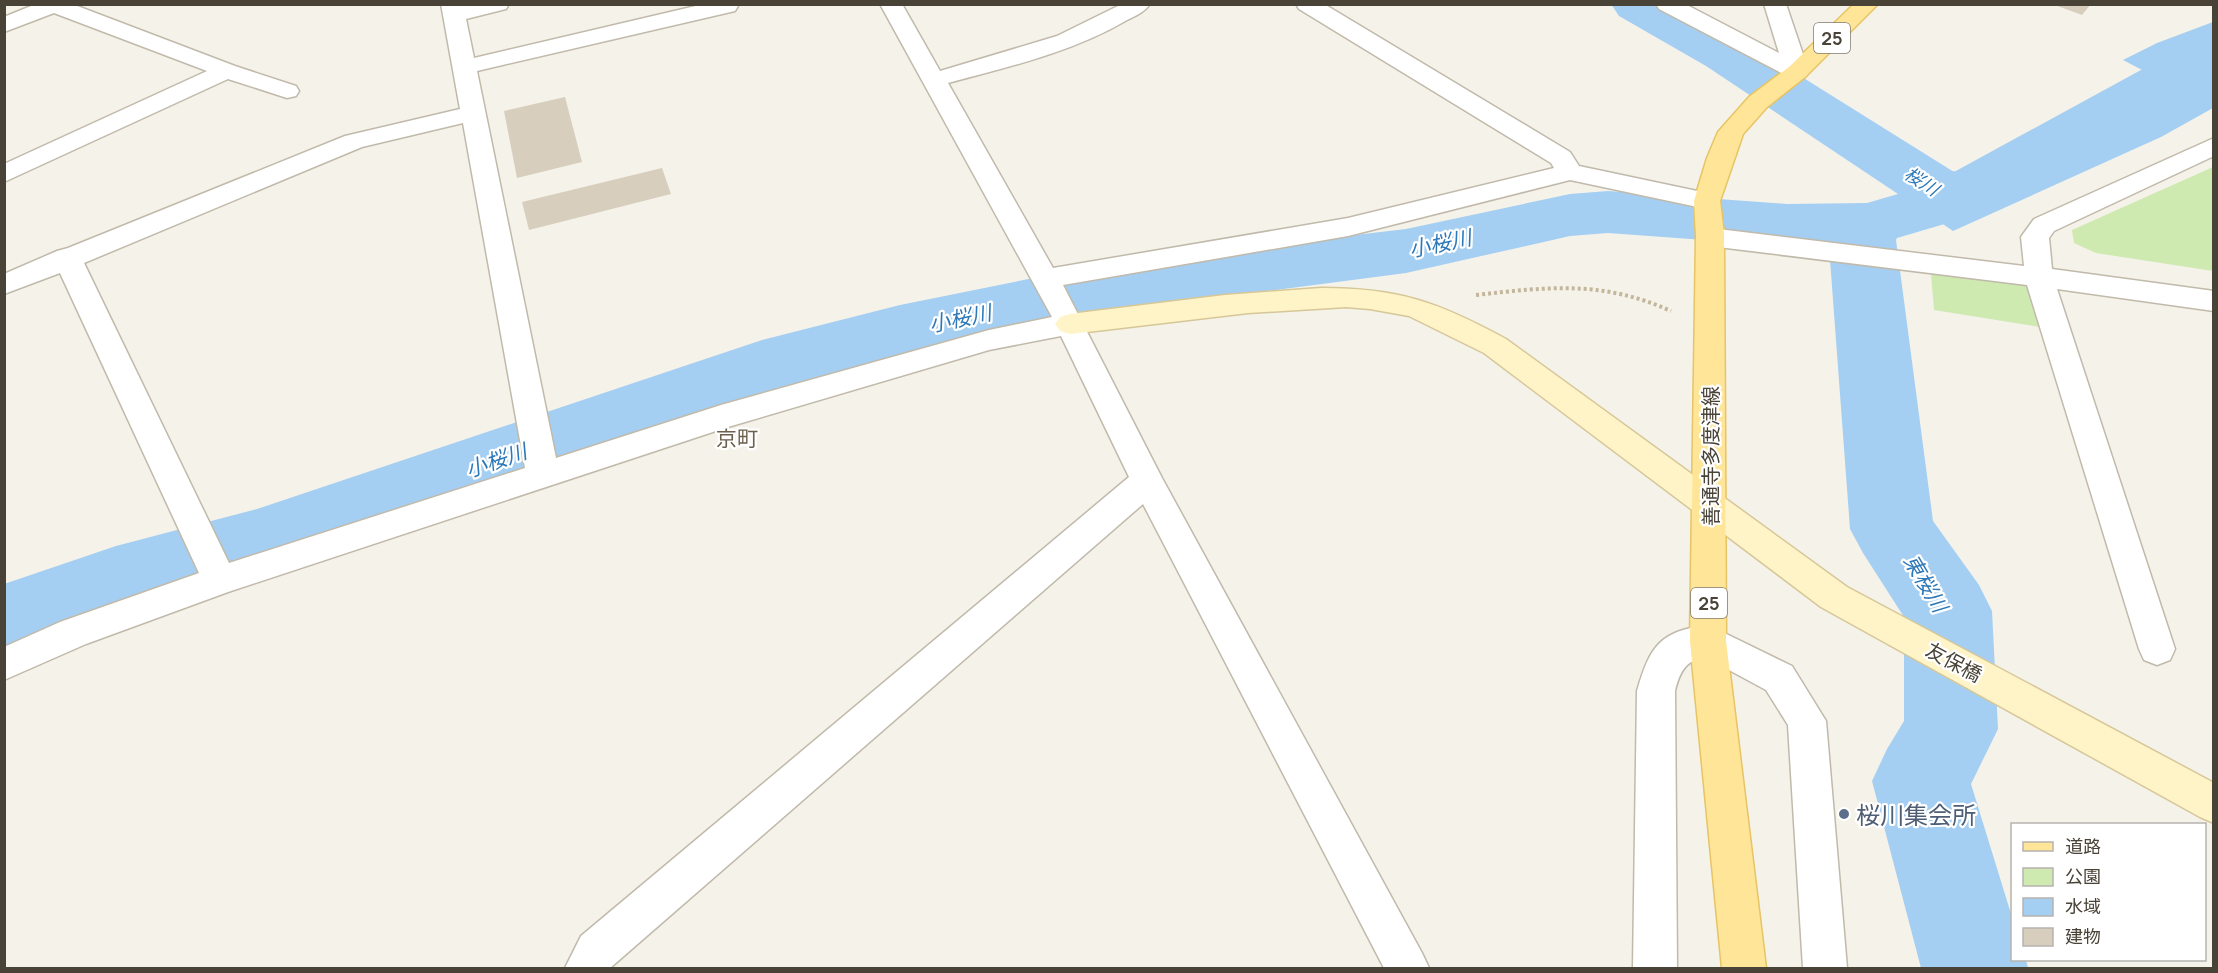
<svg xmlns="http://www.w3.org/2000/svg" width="2218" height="973" font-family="Manrope,'Noto Sans JP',sans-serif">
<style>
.green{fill:#ceeab1}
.water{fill:#a4cff2}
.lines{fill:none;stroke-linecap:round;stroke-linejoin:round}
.river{fill:#a4cff2;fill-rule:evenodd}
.building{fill:#d7cebe}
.street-casing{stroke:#c1baab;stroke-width:3}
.secondary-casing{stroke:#d6c798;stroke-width:3}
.primary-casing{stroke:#e7c465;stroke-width:3}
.path{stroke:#c3b69c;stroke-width:4;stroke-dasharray:3 3;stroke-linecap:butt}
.street{fill:#fff;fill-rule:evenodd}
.secondary{fill:#fff4c8;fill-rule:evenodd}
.primary{fill:#ffe597;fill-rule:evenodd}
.service-dot{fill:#5c6f8a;stroke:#fff;stroke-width:2}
.labels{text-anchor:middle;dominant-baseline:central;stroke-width:4.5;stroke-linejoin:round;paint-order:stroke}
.shield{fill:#fff;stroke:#807b73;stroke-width:1.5}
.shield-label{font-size:18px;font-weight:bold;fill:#494237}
.far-water-label{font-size:18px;font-style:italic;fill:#2d78b8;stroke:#fff}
.street-label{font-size:20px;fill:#494237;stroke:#fff}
.water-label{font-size:21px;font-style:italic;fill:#2d78b8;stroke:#fff}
.neighbourhood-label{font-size:21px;fill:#6c614e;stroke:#fff}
.near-service-label{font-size:24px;fill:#4e5e75;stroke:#fff;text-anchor:start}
</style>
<rect width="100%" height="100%" fill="#f5f2e9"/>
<g class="green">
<path d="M2213,167v104l-117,-18 -22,-10 -2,-13z"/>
<path d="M1931,274l108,12 14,43 -119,-19z"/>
</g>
<path class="water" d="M2213,22v86l-52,29 -208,94 -64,-44 46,-19 34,6 48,-4 15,-9 110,-91 -19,-10 34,-17z"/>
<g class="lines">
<path class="river" d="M1611,4h68l67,38 208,130 240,-131 20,-5v41l-239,138 -78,23 -1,2 37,281 46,64 13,26 6,118 -27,55 41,133v43h14l2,8h-107l-49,-187 15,-32 17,-28v-104l-41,-64 -13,-24 -21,-283h-42l-179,-13 -38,3 -164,37 -308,40 -198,42 -93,25 -520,187 -162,48 -66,24 -24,14 -31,10v-79l112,-38 141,-37 505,-169 138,-35 198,-40 308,-36 164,-35 38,-3 179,13 80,-1 31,-9 -192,-128 -87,-50z"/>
</g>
<g class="building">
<path d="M2052,4h39l-9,11z"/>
<path d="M565,97l17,65 -65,16 -13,-67z"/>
<path d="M662,168l9,26 -142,36 -7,-28z"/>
</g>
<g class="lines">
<g class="street-casing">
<g id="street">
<path d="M36,4h36l163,62 61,20 3,5 -3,5 -9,2 -59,-19 -224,103v-18l203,-93 -153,-58 -50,19v-15z"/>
<path d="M441,4h68l-3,5 -40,10 8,39 230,-54 34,2 -3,5 -258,60 79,387 165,-53 268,-75 63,-13 -172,-313h22l38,67 117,-35 65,-32h28c-5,8 -15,12 -23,16 -54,32 -119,47 -179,63l105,185 295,-50 206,-50 -3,-5 -252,-154 -3,-5h28l246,148 9,14 137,29 4,6 -4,6 -9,2 -137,-29 -222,56 -285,49 99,193 260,475 7,15h-45l-241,-464 -533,464h-45l16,-32 548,-459 -68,-141 -72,14 -261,77 -500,165 -142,52 -82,36v-33l56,-25 139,-49 -139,-300 -56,21v-20l53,-23 11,-3 277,-112 115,-27zM463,123l62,345 -296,95 -145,-300 278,-116z"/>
<path d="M1656,4h29l94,49 -15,-49h22l23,68 -4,5 -8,2 -8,-2 -130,-68z"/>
<path d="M2214,138v18l-160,75 -5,7 3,31 162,22v20l-157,-22 118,360 -5,11 -13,5 -13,-5 -5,-11 -112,-364 -317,-39 -10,-3 -4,-6 4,-6 10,-3 314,38 -3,-29 13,-18z"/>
<path d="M1708,625l84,41 34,55 21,247h-44l-15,-243 -22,-35 -61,-33c-20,3 -26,17 -30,34l2,277h-44l4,-277c13,-45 23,-60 71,-66z"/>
</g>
</g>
<g class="secondary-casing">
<path id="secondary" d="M1321,288c78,0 117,14 185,51l341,248 367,196v40l-14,-6 -379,-210 -337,-254 -75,-37 -39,-7 -24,-2 -98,6 -178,21 -10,-3 -5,-7 5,-7 10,-3 155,-19z"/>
</g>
<g class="primary-casing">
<path id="primary" d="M1854,4h24l-73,73 -38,30 -24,27 -23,67 4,34 2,406 40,327h-44l-32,-327 6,-406 -2,-34 13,-43 11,-26 31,-35 40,-30z"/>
</g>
<path class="path" d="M1476,295c72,-8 126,-15 195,16"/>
<use href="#street" class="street"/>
<use href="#secondary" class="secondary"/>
<use href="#primary" class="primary"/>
</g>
<circle class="service-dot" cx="1844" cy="814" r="6"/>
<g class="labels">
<g class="shield">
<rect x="1814" y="23" width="36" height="30" rx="4.5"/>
<rect x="1691" y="588" width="36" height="30" rx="4.5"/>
</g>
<g class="shield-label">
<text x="1832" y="38">25</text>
<text x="1709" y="603">25</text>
</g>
<g class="far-water-label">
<text transform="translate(1922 181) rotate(33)">桜川</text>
</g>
<g class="street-label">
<text transform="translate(1710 456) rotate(-90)">善通寺多度津線</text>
<text transform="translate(1954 662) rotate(28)">友保橋</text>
</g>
<g class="water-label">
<text transform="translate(1440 243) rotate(-12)">小桜川</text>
<text transform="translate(960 318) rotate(-12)">小桜川</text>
<text transform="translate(496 460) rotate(-19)">小桜川</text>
<text transform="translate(1926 583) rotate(59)">東桜川</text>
</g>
<g class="neighbourhood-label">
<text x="737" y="438">京町</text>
</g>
<g class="near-service-label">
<text x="1856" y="814">桜川集会所</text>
</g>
</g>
<rect width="2218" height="973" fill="none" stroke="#494237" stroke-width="12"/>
<rect x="2011" y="823" width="195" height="138" fill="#ffffff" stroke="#b6b3af" stroke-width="1.5"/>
<rect x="2023" y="842" width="30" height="9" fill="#ffe597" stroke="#b6b3af" stroke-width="1.5"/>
<text x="2065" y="853" font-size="18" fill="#494237">道路</text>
<rect x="2023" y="868" width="30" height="18" fill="#ceeab1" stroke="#b6b3af" stroke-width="1.5"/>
<text x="2065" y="883" font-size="18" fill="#494237">公園</text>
<rect x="2023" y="898" width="30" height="18" fill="#a4cff2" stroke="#b6b3af" stroke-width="1.5"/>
<text x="2065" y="913" font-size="18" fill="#494237">水域</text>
<rect x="2023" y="928" width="30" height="18" fill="#d7cebe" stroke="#b6b3af" stroke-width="1.5"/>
<text x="2065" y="943" font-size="18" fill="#494237">建物</text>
</svg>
